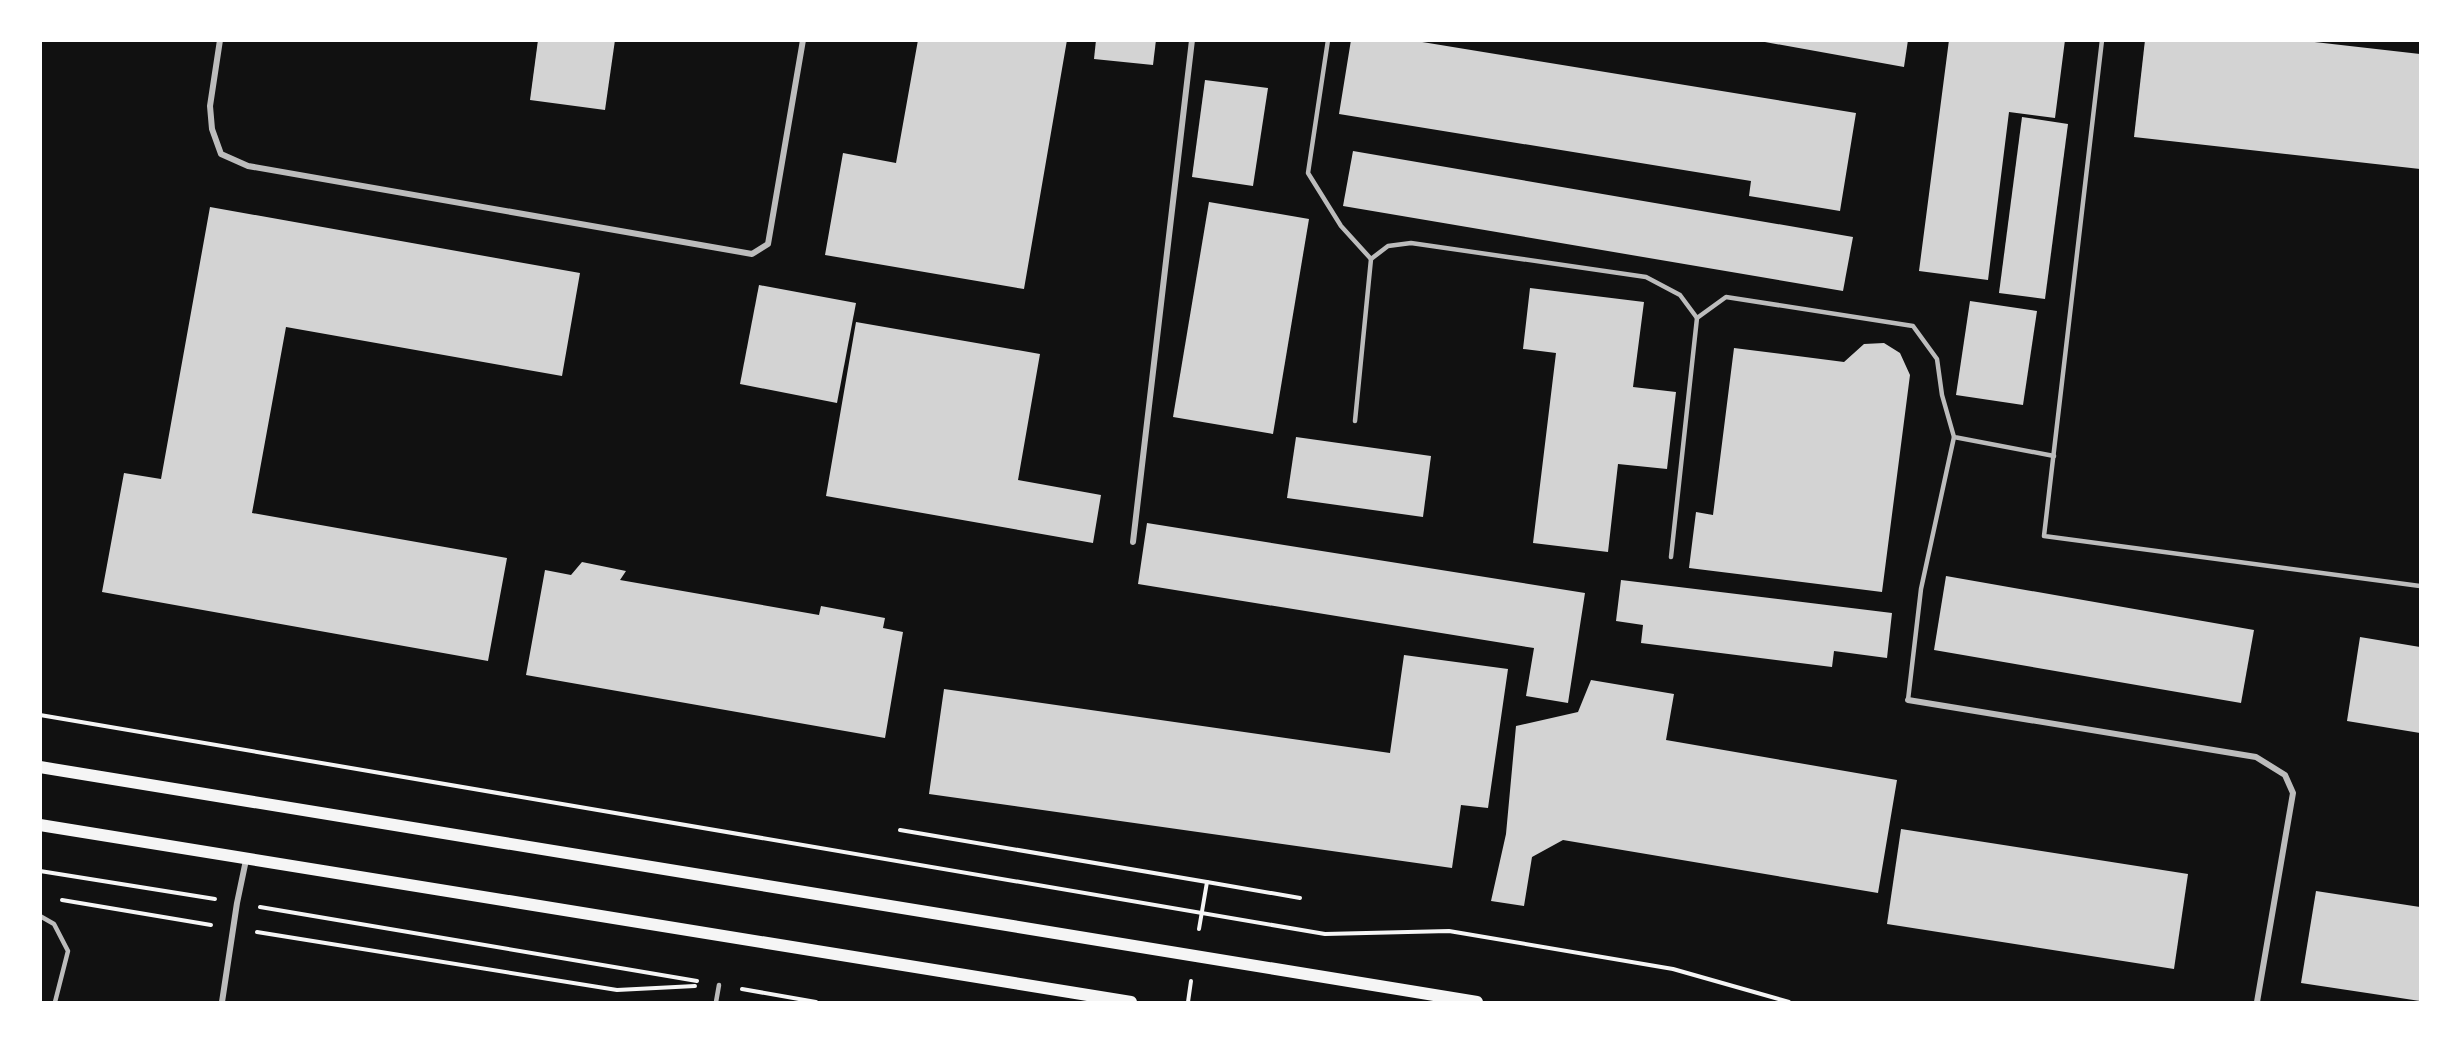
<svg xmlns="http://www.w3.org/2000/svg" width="2461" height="1043" font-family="Barlow,sans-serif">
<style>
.building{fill:#d3d3d3}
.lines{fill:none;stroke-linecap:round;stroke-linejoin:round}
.path{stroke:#f5f5f5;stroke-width:4}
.service{stroke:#bcbcbc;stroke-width:4.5}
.minor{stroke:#bcbcbc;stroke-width:6}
.secondary{stroke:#f5f5f5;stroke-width:12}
</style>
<rect width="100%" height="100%" fill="#111"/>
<g class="building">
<path d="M538,40h77l-10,70 -75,-10z"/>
<path d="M918,40h149l-43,249 -199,-34 18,-102 53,10z"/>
<path d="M1096,40h60l-3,25 -59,-6z"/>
<path d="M1351,40h59l446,73 -16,98 -91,-15 2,-15 -412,-67z"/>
<path d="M1754,40h154l-4,27z"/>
<path d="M1949,40h116l-10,78 -46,-6 -21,168 -69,-9z"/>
<path d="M2145,40h152l123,14v115l-286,-32z"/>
<path d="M1205,80l63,8 -15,98 -61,-9z"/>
<path d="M2022,117l46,7 -23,175 -46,-6z"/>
<path d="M1353,151l500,86 -10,54 -500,-85z"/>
<path d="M1209,202l100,17 -36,215 -100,-17z"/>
<path d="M210,207l370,66 -18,103 -276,-49 -34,186 255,45 -19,103 -386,-69 22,-119 37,6z"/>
<path d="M759,285l97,18 -19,100 -97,-19z"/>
<path d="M1530,288l114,14 -11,85 43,5 -9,77 -49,-5 -10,88 -75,-9 23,-190 -33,-4z"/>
<path d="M1970,301l67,10 -14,94 -67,-10z"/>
<path d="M856,322l184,32 -22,126 83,15 -8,48 -267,-47z"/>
<path d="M1884,343l16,10 10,22 -28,217 -193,-24 7,-56 17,3 21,-167 110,14 20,-18z"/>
<path d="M1296,437l135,19 -8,61 -136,-19z"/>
<path d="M1147,523l438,70 -17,110 -42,-7 8,-48 -396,-64z"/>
<path d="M582,562l44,9 -6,9 199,35 2,-9 64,12 -2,10 20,4 -18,106 -359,-63 19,-105 26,5z"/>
<path d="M1946,576l308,54 -13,73 -307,-53z"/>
<path d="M1621,580l271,33 -5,45 -53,-7 -2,16 -191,-24 2,-18 -27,-4z"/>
<path d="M2360,637l60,10v86l-73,-12z"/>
<path d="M1404,655l104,14 -20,139 -27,-3 -9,63 -523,-74 15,-105 446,64z"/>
<path d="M1591,680l83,14 -8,46 231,40 -19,113 -315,-53 -31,17 -8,49 -33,-5 15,-67 10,-108 62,-14z"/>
<path d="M1901,829l287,45 -14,95 -287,-45z"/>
<path d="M2316,891l104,16v94l-119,-18z"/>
</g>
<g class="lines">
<g class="path">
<path d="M40,715l1285,219 124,-3 224,38 116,33"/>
<path d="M900,830l307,52 -8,47"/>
<path d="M40,871l175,28"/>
<path d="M1207,882l93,16"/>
<path d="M62,900l149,25"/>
<path d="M260,907l437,74"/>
<path d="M257,932l360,58 78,-4"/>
<path d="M742,989l74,13"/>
<path d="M1188,1002l3,-21"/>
</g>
<g class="service">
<path d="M1328,40l-20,133 33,53 30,33"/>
<path d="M2102,40l-58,496 376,50"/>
<path d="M1355,421l16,-162 17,-13 23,-3 235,34 34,18 17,23"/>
<path d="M1671,557l26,-239 29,-21 187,29 24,33 5,36 12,42 100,19"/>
<path d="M1908,700l13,-111 33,-152"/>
<path d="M40,916l14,8 14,27 -13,51"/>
<path d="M716,1002l3,-17"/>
</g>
<g class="minor">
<path d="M220,40l-10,66 2,23 9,25 27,12 504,88 16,-10 35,-204"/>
<path d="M1133,542l59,-502"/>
<path d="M1908,700l348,57 29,18 8,18 -36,209"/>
<path d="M222,1002l15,-99 9,-43"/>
</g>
<g class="secondary">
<path d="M40,767l1437,235"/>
<path d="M40,825l1091,177"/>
</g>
</g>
<rect width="2461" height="1043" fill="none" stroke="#ffffff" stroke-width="84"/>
</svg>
